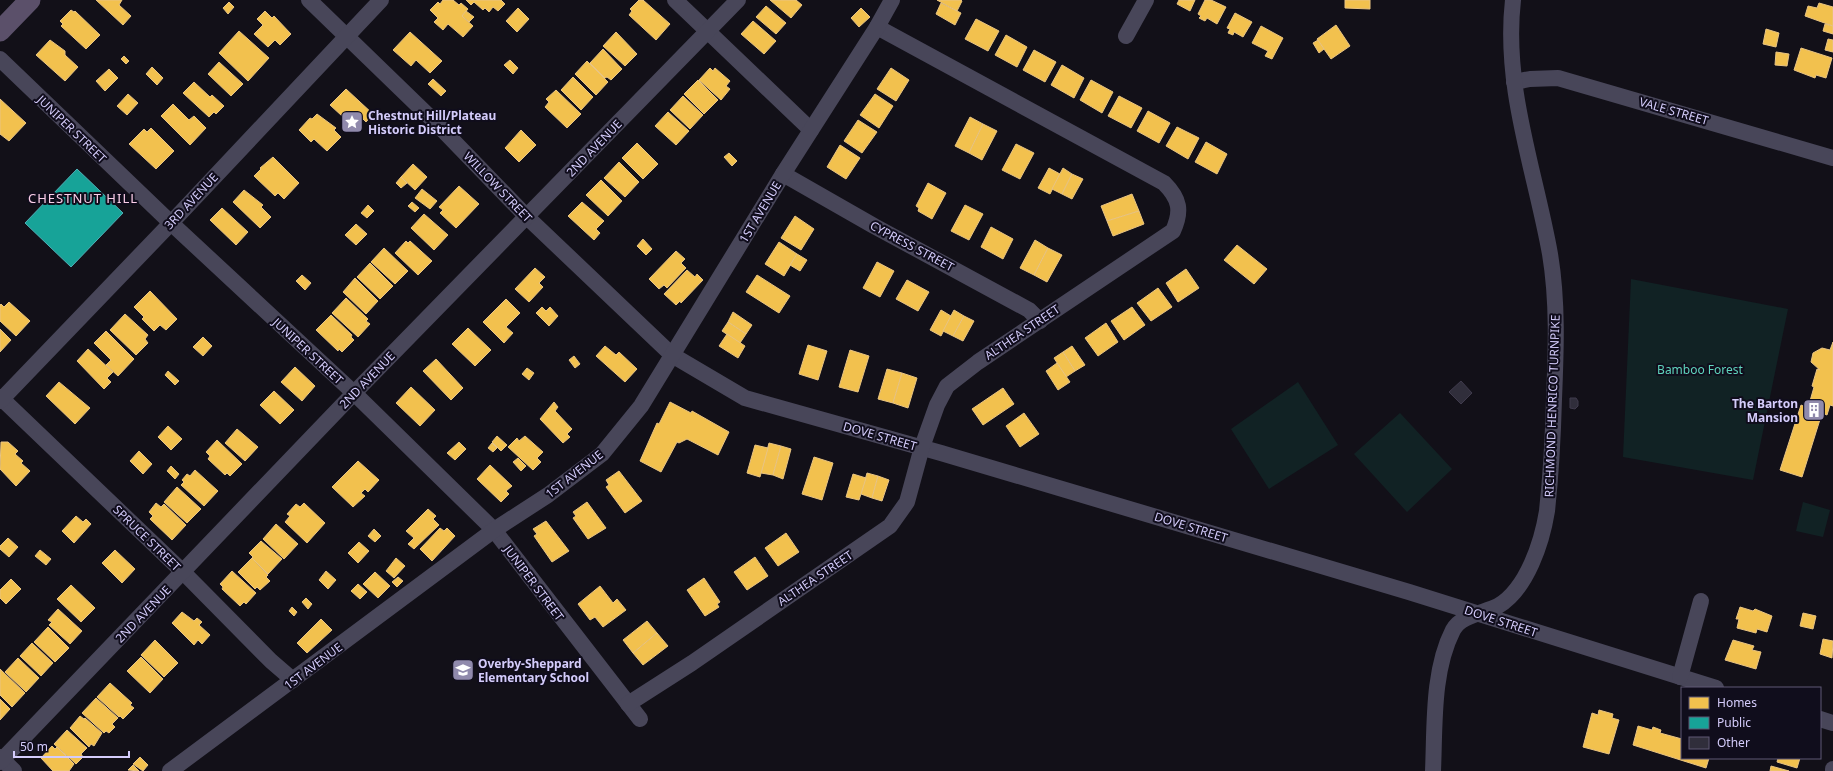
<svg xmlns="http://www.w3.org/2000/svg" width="1833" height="771" font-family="'Noto Sans',sans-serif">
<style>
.green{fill:#112224}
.homes{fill:#f2c14e;stroke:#e9c482}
.public{fill:#17a398;stroke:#50afb6}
.building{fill:#302e3b;stroke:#3f3a4c}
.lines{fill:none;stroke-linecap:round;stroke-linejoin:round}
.minor{stroke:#484659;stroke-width:16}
.major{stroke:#5b506a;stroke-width:21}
.labels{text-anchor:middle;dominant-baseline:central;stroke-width:4;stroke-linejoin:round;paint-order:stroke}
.street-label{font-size:12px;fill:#d4ccfb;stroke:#100d1c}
.poi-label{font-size:12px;font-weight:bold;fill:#d4ccfb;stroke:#100d1c;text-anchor:start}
.park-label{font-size:12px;fill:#5fd4bd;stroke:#100d1c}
.neighbourhood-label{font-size:13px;letter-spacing:1px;fill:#fbcee8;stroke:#100d1c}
</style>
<rect width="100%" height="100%" fill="#121018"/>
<g class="green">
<path d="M1631,279l157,30 -35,171 -130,-23z"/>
<path d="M1298,382l40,63 -69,44 -38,-60z"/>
<path d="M1400,413l52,56 -45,43 -53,-58z"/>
<path d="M1803,502l27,8 -7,27 -27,-6z"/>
</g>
<g class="homes">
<path d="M96,0h26l-3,5 12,11 -8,9z"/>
<path d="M443,0h10l6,5 2,-2 7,6 -6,7 11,10 -10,11 -15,-13 -5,6 -9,-8 4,-4 -8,-8 8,-8 2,2z"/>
<path d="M466,0h35l4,4 -7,7 -5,-4 -4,5 -4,-4 -2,2 -9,-8 -3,3z"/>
<path d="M639,0h4l27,24 -14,16 -27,-25 3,-4 -2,-2z"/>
<path d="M770,0h26l6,5 -11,13z"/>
<path d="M937,0h24l1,1 -5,10z"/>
<path d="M1179,0h16l-5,11 -13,-7z"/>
<path d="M1205,0h6l15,7 -9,17 -10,-6 -2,3 -6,-3 2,-2 -3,-2z"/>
<path d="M1345,0h25v9l-25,-1z"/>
<path d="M229,2l5,5 -6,7 -5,-6z"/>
<path d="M941,3l20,10 -6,12 -19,-11z"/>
<path d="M1819,3l14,4v19l-28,-10 3,-10 9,2z"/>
<path d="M766,6l20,17 -10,11 -20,-17z"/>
<path d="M518,8l11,11 -12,13 -11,-11z"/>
<path d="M861,8l9,9 -11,10 -8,-9z"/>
<path d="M71,10l3,2 1,-1 25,24 -14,14 -25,-23 2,-2 -3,-3z"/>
<path d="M265,11l7,7 2,-2 17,18 -11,11 -5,-5 -7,7 -14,-13 9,-9 -6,-6z"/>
<path d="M466,11l8,6 -5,5 -7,-6z"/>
<path d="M1235,13l17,9 -9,15 -9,-5 -1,3 -5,-2 2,-4 -3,-1z"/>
<path d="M976,19l23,12 -11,20 -23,-12z"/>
<path d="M753,21l23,20 -12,13 -23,-20z"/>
<path d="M1825,24l8,2v8l-10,-3z"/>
<path d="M1336,25l14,21 -19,13 -14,-20z"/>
<path d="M1261,26l22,12 -11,21 -7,-3 3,-5 -16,-8z"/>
<path d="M1766,29l13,4 -3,14 -13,-3z"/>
<path d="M239,31l30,27 -21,23 -29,-28z"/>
<path d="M410,32l32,29 -12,12 -14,-13 -5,6 -18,-16z"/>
<path d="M616,32l21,22 -12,12 -22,-20z"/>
<path d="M1006,35l21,12 -10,20 -22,-12z"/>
<path d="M1828,39l5,1v12l-8,-2z"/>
<path d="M50,40l15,11v4l13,12 -13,14 -29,-26z"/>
<path d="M1318,40l6,9 -5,4 -6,-10z"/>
<path d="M1801,48l31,10 -6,20 -10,-3 -1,3 -21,-8z"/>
<path d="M603,49l19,20 -11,11 -4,-3 -2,1 -15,-15z"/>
<path d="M1034,50l22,12 -11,20 -22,-12z"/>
<path d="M1776,52l13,2 -2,12 -12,-1z"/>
<path d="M124,56l5,5 -3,3 -5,-5z"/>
<path d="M510,60l8,8 -5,6 -9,-9z"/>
<path d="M587,61l21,21 -12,13 -21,-21z"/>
<path d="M219,62l24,22 -12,12 -23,-22z"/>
<path d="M1062,65l22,13 -10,20 -23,-13z"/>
<path d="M152,67l11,11 -6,7 -11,-11z"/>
<path d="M710,68l3,3 2,-3 15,13 -4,5 4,3 -9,11 -22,-20z"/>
<path d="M891,68l18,12 -13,21 -19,-12z"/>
<path d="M109,69l9,9 -13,13 -9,-10z"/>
<path d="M573,77l20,20 -12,13 -20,-20z"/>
<path d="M433,79l13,12 -5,5 -13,-12z"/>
<path d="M698,80l20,20 -14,14 -20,-20z"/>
<path d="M1091,80l22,12 -11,21 -22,-13z"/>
<path d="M194,82l16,15 2,-2 12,11 -8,8 -2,-2 -5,5 -26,-24z"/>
<path d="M346,89l27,25 -7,8 -4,-4 -8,9 -24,-22z"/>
<path d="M556,90l25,24 -14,14 -22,-21 4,-5 -3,-3z"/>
<path d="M128,94l10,9 -11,12 -10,-9z"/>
<path d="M875,94l18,12 -14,22 -19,-13z"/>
<path d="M683,96l20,19 -13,14 -20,-19z"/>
<path d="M1119,96l23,12 -11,20 -23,-12z"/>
<path d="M0,99l26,24 -17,18 -9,-7z"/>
<path d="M173,104l16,16 5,-4 12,12 -16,17 -29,-29z"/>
<path d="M1148,111l22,12 -11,20 -22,-12z"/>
<path d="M668,112l21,19 -13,14 -21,-19z"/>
<path d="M317,114l19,14 -2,2 7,7 -14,14 -13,-12 -3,3 -12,-12 11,-12 2,1z"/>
<path d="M970,117l13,7 -14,29 -14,-7z"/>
<path d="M858,120l19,12 -15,21 -18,-12z"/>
<path d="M983,124l14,7 -15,29 -13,-7z"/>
<path d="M1177,127l22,11 -11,21 -22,-13z"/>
<path d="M151,128l23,23 -18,18 -27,-25 15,-15 3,3z"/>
<path d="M521,130l15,15 -17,17 -14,-14z"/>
<path d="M1206,142l21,12 -10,20 -22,-12z"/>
<path d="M637,143l21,21 -15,15 -21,-21z"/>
<path d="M1016,144l18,9 -14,26 -18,-9z"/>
<path d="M840,145l20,13 -14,21 -19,-12z"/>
<path d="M729,153l8,8 -5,5 -8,-9z"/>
<path d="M273,157l26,26 -15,16 -6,-6 -3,3 -21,-20 7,-7 -1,-1z"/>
<path d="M619,162l20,20 -14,15 -21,-19z"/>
<path d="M413,164l14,13 -12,13 -14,-13z"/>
<path d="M1049,168l11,6 -10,20 -12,-6z"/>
<path d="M1063,168l9,6 -10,20 -10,-5z"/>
<path d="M1072,174l11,5 -11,20 -10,-5z"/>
<path d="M401,177l6,6 -6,5 -5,-5z"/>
<path d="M601,180l21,21 -14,15 -22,-21z"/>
<path d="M928,183l18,10 -14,26 -14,-8 1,-3 -3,-2z"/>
<path d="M459,186l20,18 -23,24 -16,-15 3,-3 -4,-3z"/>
<path d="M422,189l15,12 -7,8 -15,-11z"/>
<path d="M244,190l19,15 -2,2 10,10 -11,11 -27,-26z"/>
<path d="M1132,194l7,17 -32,10 -6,-15z"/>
<path d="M412,202l7,6 -4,4 -7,-6z"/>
<path d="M582,202l22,19 -8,8 4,4 -6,7 -26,-24z"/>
<path d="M368,205l6,6 -7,7 -6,-5z"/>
<path d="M965,205l18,9 -14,26 -18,-9z"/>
<path d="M222,208l26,24 -12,13 -26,-25z"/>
<path d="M1139,211l5,13 -31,12 -6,-15z"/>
<path d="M424,214l24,21 -14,15 -23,-22z"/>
<path d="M795,216l19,13 -13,21 -20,-12z"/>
<path d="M356,224l11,10 -11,11 -11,-10z"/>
<path d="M991,227l22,12 -10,20 -22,-12z"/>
<path d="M643,239l9,10 -6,6 -9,-9z"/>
<path d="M1035,240l13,8 -14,27 -14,-7z"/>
<path d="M406,241l2,2 2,-2 22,20 -14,14 -23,-22z"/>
<path d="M779,242l18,12 -13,22 -19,-12z"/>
<path d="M1237,245l30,24 -13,15 -30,-24z"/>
<path d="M384,248l24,23 -13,13 -24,-22z"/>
<path d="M1048,248l14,7 -15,27 -13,-7z"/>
<path d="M676,251l9,8 -4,4 5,5 -19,20 -3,-3 -5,4 -10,-10z"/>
<path d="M797,254l10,6 -7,11 -10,-6z"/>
<path d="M877,262l17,9 -14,26 -17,-9z"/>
<path d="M370,263l23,23 -13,13 -23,-22z"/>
<path d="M535,268l10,9 -6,6 4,4 -14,15 -14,-13z"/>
<path d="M1186,269l13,19 -21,14 -12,-19z"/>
<path d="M687,270l8,7 2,-3 6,6 -22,23 -1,-2 -4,4 -12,-11z"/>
<path d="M302,275l9,8 -6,7 -9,-9z"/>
<path d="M757,275l33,21 -11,17 -33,-21z"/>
<path d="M355,278l23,23 -12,13 -23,-22z"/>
<path d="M907,280l22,12 -11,19 -22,-12z"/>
<path d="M1158,288l14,19 -21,14 -14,-18z"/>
<path d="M150,291l27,28 -11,11 -6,-5 -6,6 -12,-12 2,-2 -10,-10z"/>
<path d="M346,298l22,21 -2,2 4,3 -12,13 -26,-24z"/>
<path d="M506,299l14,14 -14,14 7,6 -9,10 -21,-21z"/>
<path d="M9,302l21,19 -14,15 -16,-15v-16l1,-1 3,3z"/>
<path d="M542,307l4,4 4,-4 8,9 -9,10 -13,-13z"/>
<path d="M1132,307l13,18 -21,15 -13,-19z"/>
<path d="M941,310l10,6 -10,20 -11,-6z"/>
<path d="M954,310l10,6 -11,20 -10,-5z"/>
<path d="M733,312l19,13 -6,9 -18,-12z"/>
<path d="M125,314l23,21 -3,4 3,4 -12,12 -26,-25z"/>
<path d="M331,315l21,20 -1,2 3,3 -12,12 -3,-3 -1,2 -22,-21z"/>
<path d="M964,316l10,5 -11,20 -10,-5z"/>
<path d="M728,322l18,12 -6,9 -18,-12z"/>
<path d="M1106,323l12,19 -20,14 -13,-18z"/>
<path d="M468,328l23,22 -16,16 -23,-22z"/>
<path d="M0,329l11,11 -11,12z"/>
<path d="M106,331l28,28 -16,17 -12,-11 5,-5 -17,-17z"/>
<path d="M727,334l18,12 -7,12 -19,-12z"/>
<path d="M203,337l9,9 -9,10 -10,-9z"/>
<path d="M1833,342v64l-3,-1 -3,10 -5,-2 -20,64 -22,-7 21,-65 7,3 6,-21 -2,-1 5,-17 3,1 -9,-8 2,-9 9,-5 8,2z"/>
<path d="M808,345l19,6 -9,29 -19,-6z"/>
<path d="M605,346l11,9 3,-3 18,17 -12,13 -29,-26z"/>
<path d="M1072,346l13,19 -10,6 -12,-19z"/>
<path d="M88,349l25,23 -6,6 4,4 -7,7 -27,-28z"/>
<path d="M850,350l19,6 -11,36 -19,-5z"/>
<path d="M1063,352l12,19 -9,6 -12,-19z"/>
<path d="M574,356l6,8 -5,4 -6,-8z"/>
<path d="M436,359l27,29 -12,12 -28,-29z"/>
<path d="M1057,363l13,19 -12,8 -12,-19z"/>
<path d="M295,367l20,19 -13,15 -21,-19z"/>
<path d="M527,368l7,5 -5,7 -7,-6z"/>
<path d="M887,369l15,4 -9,30 -15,-4z"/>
<path d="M168,371l11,10 -4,4 -10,-10z"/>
<path d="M902,373l15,5 -9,30 -15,-5z"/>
<path d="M59,382l31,26 -15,16 -29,-28z"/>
<path d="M411,387l24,23 -15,16 -24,-23z"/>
<path d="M1003,388l11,16 -31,21 -11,-16z"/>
<path d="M274,391l20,19 -14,14 -20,-19z"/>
<path d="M554,402l4,5 -3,4 17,18 -5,5 3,3 -7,6 -23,-24z"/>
<path d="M670,402l21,11 1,-2 37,21 -11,23 -31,-16 -8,4 -2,-1 -16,30 -21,-11 17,-38 2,1z"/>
<path d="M1024,413l15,21 -19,13 -14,-21z"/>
<path d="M168,426l14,13 -11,11 -13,-13z"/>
<path d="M237,429l21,18 -13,14 -20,-18z"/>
<path d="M497,436l10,9 -6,6 -9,-9z"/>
<path d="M525,436l18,16 -6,6 4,4 -8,8 -25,-23 9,-9 2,3z"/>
<path d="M217,440l25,24 -12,12 -3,-3 -2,2 -17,-16 2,-3 -4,-4z"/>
<path d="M1,442h7l10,9 -3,3 8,7 -2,2 9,8 -14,15 -16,-17z"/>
<path d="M459,442l7,7 -11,11 -8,-7z"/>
<path d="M492,443l5,5 -4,4 -5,-4z"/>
<path d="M769,443l12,3 -8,29 -12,-2z"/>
<path d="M755,445l13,3 -8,29 -13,-4z"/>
<path d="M781,446l10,3 -8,30 -10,-4z"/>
<path d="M139,451l13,13 -9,10 -13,-13z"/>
<path d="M814,457l19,6 -11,37 -20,-6z"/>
<path d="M518,458l8,8 -5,5 -8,-9z"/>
<path d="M358,461l21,19 -11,12 -3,-3 -4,4 4,3 -12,11 -21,-20z"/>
<path d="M490,465l22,21 -6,5 3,3 -8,8 -24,-23z"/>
<path d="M171,466l8,8 -4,5 -8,-8z"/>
<path d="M195,470l23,21 -14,15 -23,-21 3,-3 -2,-2 5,-6 3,2z"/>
<path d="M619,471l23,30 -17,12 -19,-26 3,-2 -3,-5z"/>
<path d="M867,473l11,3 -6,22 -11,-4z"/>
<path d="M853,474l13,4 -7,22 -13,-3z"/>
<path d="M878,476l11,4 -7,21 -10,-3z"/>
<path d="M177,487l24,22 -14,14 -23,-21z"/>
<path d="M587,502l19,26 -18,11 -15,-21 3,-2 -3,-4z"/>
<path d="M156,503l5,4 3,-3 22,21 -14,15 -22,-21 3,-3 -4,-4z"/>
<path d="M304,503l21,20 -18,20 -22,-21 5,-6 -3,-2 9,-10 4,3z"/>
<path d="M428,509l8,7 -3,3 6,6 -25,24 -6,-5 6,-6 -8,-7z"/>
<path d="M76,516l7,6 3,-3 5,5 -17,19 -12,-12z"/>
<path d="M546,521l23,30 -17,11 -18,-26 3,-2 -4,-5z"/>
<path d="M276,524l22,20 -14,15 -21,-20z"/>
<path d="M440,528l4,3 3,-3 8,8 -23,25 -12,-12z"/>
<path d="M374,529l7,7 -6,6 -7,-6z"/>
<path d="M786,533l13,19 -21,14 -13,-18z"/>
<path d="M8,538l10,9 -9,10 -9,-8v-3z"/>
<path d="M261,541l21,18 -14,15 -16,-16 1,-1 -4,-4z"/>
<path d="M359,542l10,9 -11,12 -10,-10z"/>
<path d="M40,550l11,9 -5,6 -11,-9z"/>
<path d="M115,550l20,19 -13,14 -20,-20z"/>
<path d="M755,557l13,19 -21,14 -13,-18z"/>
<path d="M252,558l16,17 -2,2 4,4 -10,9 -3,-3 -2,2 -17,-17z"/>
<path d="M396,558l9,8 -11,12 -8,-7z"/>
<path d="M232,571l24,22 -10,11 -2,-2 -4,4 -18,-17 1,-2 -3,-3z"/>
<path d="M326,571l10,9 -8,9 -9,-9z"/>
<path d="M375,572l15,14 -12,12 -15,-14z"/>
<path d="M398,577l5,4 -6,6 -5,-5z"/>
<path d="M704,578l16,24 -3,2 2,3 -14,9 -18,-26z"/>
<path d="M11,579l10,10 -15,15 -6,-6v-8z"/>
<path d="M358,584l9,8 -7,7 -9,-8z"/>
<path d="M71,585l24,23 -14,14 -24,-23z"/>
<path d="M600,586l13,17 4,-4 9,11 -23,17 -8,-10 -5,3 -12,-16z"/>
<path d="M306,598l6,6 -4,5 -6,-7z"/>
<path d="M292,607l5,5 -3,4 -5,-5z"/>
<path d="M1740,607l13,4 2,-2 17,7 -5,16 -10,-3 -1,4 -19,-5 2,-9h-3z"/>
<path d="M58,609l24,22 -12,13 -21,-19 3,-3 -4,-2z"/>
<path d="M182,612l12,9 3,-3 5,4 -3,3 11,10 -8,9 -4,-4 -4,5 -22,-22z"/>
<path d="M1803,613l13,3 -3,13 -13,-3z"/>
<path d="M321,619l11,11 -25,23 -10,-10z"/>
<path d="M647,621l10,12 -24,20 -10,-13z"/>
<path d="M48,627l21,21 -14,14 -21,-20z"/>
<path d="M657,633l11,13 -25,19 -10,-12z"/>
<path d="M1823,639l10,2 -1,17 -12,-4z"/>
<path d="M155,640l23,23 -14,14 -23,-22z"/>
<path d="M1733,640l21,6 -2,4 9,2 -5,17 -31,-9z"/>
<path d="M32,643l21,20 -12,13 -21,-20z"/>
<path d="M141,657l22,22 -13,14 -23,-22z"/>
<path d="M18,658l21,20 -13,14 -21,-20z"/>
<path d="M0,669l25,24 -13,14 -12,-12z"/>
<path d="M110,683l22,20 -2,2 4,3 -11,11 -3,-3 -1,1 -22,-20z"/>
<path d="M96,698l22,20 -6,6 3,3 -6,6 -3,-2 -2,2 -22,-20z"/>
<path d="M0,699l10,10 -10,11z"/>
<path d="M1599,710l14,4 -1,4 7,2 -10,34 -26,-7 9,-34 6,2z"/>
<path d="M80,716l4,3 1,-1 17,15 -8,13 -3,-2 -2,3 -19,-19z"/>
<path d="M1638,726l14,4 1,-3 8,3 -1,3 22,6v19h27l-3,10 -73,-23z"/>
<path d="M67,730l20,18 -6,6 2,3 -7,7 -22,-20z"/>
<path d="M52,746l3,3 2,-2 17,17 -5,7h-16l-12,-13z"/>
<path d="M140,757l8,8 -5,6 -10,-7z"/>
<path d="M1778,758h22l-3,10 -20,-6z"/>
<path d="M133,765l6,6 -11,-1z"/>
<path d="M1771,766l18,5h-19z"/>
</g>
<path class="public" d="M77,169l46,44 -52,54 -46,-44z"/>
<g class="building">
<path d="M1461,381l11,12 -11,11 -12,-12z"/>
<path d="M1570,398h6l2,3v5l-3,3 -5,-1z"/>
</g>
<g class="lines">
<g class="minor">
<path d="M309,0l128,124 90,93 145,138 73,43 196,55 468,139 307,96"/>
<path d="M675,0l136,130"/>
<path d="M1126,36l20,-36"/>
<path d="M0,59l171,164 183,170 140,137 146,189"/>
<path d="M1514,82l16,-3 28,-1 275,80"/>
<path d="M783,174l91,52 155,84 11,11"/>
<path d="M0,397l183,175 88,89 22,19"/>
<path d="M0,401l171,-178 210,-223"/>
<path d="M1680,677l21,-76"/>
<path d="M628,704l64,-41 198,-137 17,-24 15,-55 15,-42 10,-19 31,-24 195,-131c9,-20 7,-32 -9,-48l-287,-156"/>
<path d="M1820,719l13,4"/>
<path d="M0,757l14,14"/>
<path d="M0,762l354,-369 384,-393"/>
<path d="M170,771l324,-241 54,-35 54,-41 39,-48 142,-232 94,-147 15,-27"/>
<path d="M1433,771c2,-45 -1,-100 20,-141 8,-15 31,-17 45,-24 29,-17 44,-64 49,-95 4,-37 6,-75 7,-112 2,-48 4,-97 -4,-145 -15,-84 -47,-167 -37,-254"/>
<path d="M1833,771v-2"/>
</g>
<path class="major" d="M0,31l30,-31"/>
</g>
<defs>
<g id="sight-square" transform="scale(1.15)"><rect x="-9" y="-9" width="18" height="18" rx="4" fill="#908aac" stroke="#100d1c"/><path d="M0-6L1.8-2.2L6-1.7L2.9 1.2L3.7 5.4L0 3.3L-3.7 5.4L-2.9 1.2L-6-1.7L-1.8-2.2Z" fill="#fff"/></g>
<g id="building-square" transform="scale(1.15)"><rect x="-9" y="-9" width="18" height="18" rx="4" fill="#908aac" stroke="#100d1c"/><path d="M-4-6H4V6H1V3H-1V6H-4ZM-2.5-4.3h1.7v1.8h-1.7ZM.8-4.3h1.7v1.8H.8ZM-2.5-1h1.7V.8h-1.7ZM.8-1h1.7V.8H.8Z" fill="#fff"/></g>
<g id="school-square" transform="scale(1.15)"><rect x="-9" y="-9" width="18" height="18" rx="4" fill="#908aac" stroke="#100d1c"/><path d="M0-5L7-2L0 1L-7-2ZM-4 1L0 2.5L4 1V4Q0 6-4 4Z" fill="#fff"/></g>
</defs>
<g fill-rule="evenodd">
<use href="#sight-square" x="352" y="122"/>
<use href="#building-square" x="1814" y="410"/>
<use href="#school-square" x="463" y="670"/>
</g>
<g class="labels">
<g class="street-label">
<text transform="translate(1674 111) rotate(16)">VALE STREET</text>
<text transform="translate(72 129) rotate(44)">JUNIPER STREET</text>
<text transform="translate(594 148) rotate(-46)">2ND AVENUE</text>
<text transform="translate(498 187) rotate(46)">WILLOW STREET</text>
<text transform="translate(191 201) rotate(-47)">3RD AVENUE</text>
<text transform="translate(760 212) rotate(-59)">1ST AVENUE</text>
<text transform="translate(912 246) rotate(28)">CYPRESS STREET</text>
<text transform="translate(1022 332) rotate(-34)">ALTHEA STREET</text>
<text transform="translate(308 351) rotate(43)">JUNIPER STREET</text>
<text transform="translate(367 380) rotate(-46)">2ND AVENUE</text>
<text transform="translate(1552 406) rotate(-88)">RICHMOND HENRICO TURNPIKE</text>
<text transform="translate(880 436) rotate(16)">DOVE STREET</text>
<text transform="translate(574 474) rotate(-38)">1ST AVENUE</text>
<text transform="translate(1191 527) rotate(17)">DOVE STREET</text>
<text transform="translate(147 538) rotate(44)">SPRUCE STREET</text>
<text transform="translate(815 578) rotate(-34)">ALTHEA STREET</text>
<text transform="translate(534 583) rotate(53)">JUNIPER STREET</text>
<text transform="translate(143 614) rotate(-46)">2ND AVENUE</text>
<text transform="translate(1501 621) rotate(18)">DOVE STREET</text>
<text transform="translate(313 666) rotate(-37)">1ST AVENUE</text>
</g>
<g class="poi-label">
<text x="368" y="115">Chestnut Hill/Plateau<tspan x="368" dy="14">Historic District</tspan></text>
<text x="1798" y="403" text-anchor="end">The Barton<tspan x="1798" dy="14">Mansion</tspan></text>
<text x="478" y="663">Overby-Sheppard<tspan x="478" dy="14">Elementary School</tspan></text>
</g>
<g class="park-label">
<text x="1700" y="369">Bamboo Forest</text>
</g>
<g class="neighbourhood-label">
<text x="83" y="198">CHESTNUT HILL</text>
</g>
</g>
<rect x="1681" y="687" width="140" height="72" fill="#100d1c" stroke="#5e5975"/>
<rect x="1689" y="697" width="20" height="12" fill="#f2c14e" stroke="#5e5975"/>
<text x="1717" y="707" font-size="12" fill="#d4ccfb">Homes</text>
<rect x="1689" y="717" width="20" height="12" fill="#17a398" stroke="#5e5975"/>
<text x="1717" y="727" font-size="12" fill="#d4ccfb">Public</text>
<rect x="1689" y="737" width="20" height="12" fill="#302e3b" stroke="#5e5975"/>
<text x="1717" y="747" font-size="12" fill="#d4ccfb">Other</text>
<path d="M14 751v6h115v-6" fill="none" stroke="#d4ccfb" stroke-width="2"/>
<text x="20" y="751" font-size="12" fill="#d4ccfb" stroke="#100d1c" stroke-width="3" paint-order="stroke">50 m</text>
</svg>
